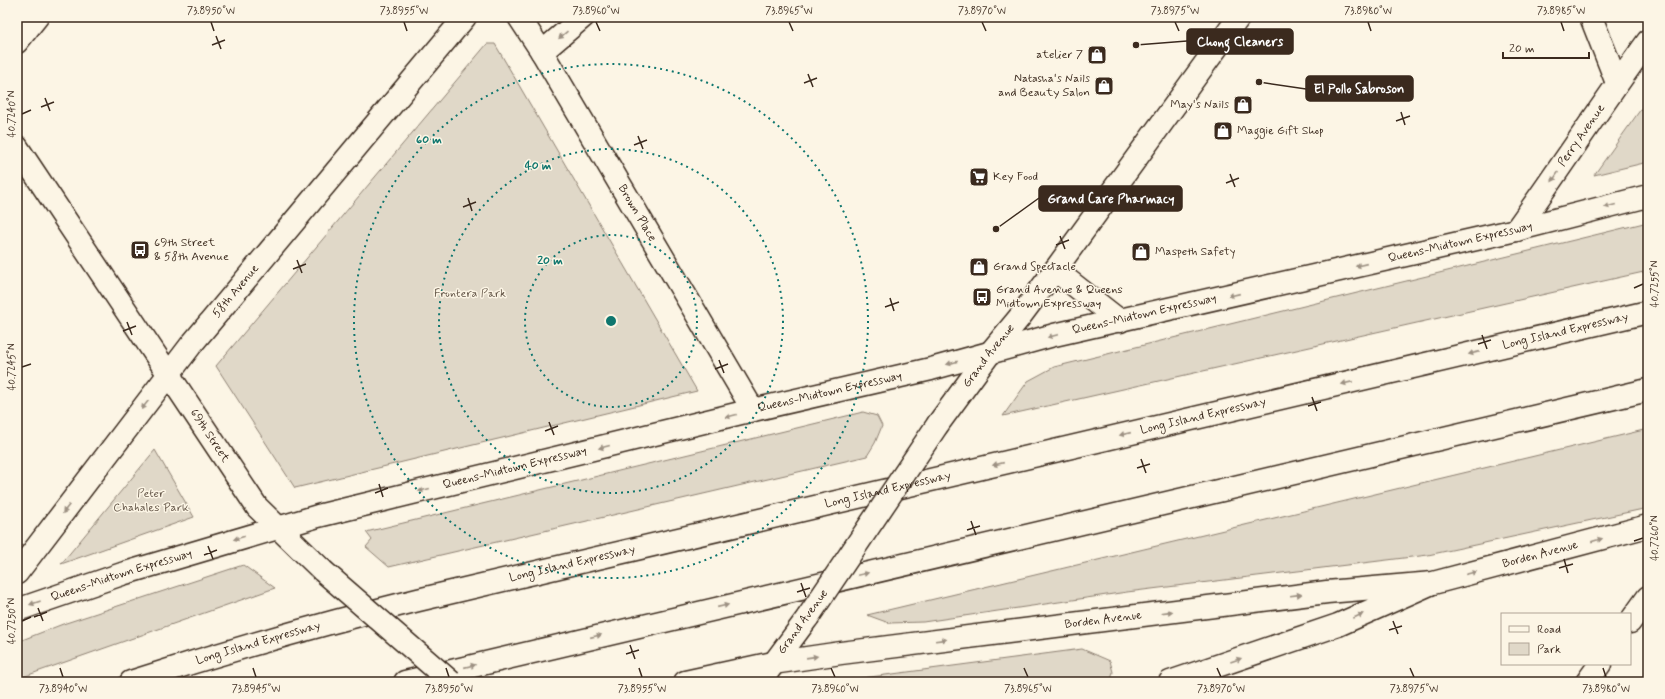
<svg xmlns="http://www.w3.org/2000/svg" width="1665" height="699" font-family="Mynerve,sans-serif">
<style>
.green{fill:#e0d8c8;stroke:#8e8173}
.lines{fill:none;stroke-linecap:round;stroke-linejoin:round}
.minor-casing{stroke:#3b2a1e;stroke-width:25}
.major-casing{stroke:#3b2a1e;stroke-width:25}
.highway-casing{stroke:#3b2a1e;stroke-width:25}
.minor{stroke:#fcf5e5;stroke-width:22}
.major{stroke:#fcf5e5;stroke-width:22}
.highway{stroke:#fcf5e5;stroke-width:22}
.major-bridge-casing{stroke:#3b2a1e;stroke-width:25;stroke-linecap:butt}
.major-bridge{stroke:#fcf5e5;stroke-width:22}
.oneway{fill:#9c9082}
.ticks{fill:none;stroke:#3b2a1e;stroke-width:1.5}
.ring{fill:none;stroke:#0f766e;stroke-width:2;stroke-dasharray:2 4}
.labels{text-anchor:middle;dominant-baseline:central;stroke-width:3;stroke-linejoin:round;paint-order:stroke}
.poi-label{font-size:12px;fill:#3b2a1e;stroke:#fcf5e5;text-anchor:start}
.street-label{font-size:12px;fill:#3b2a1e;stroke:#fcf5e5}
.park-label{font-size:12px;fill:#645648;stroke:#fcf5e5}
.centre{fill:#0f766e;stroke:#fcf5e5;stroke-width:2}
.ring-label{font-size:12px;text-anchor:middle;font-weight:bold;fill:#0f766e;stroke:#fcf5e5;stroke-width:3;stroke-linejoin:round;paint-order:stroke}
.leader{fill:none;stroke:#3b2a1e;stroke-width:1.5}
.callout-dot{fill:#3b2a1e;stroke:#fcf5e5;stroke-width:1.5}
.callout{fill:#3b2a1e;stroke:#3b2a1e;stroke-width:1.5}
.callout-label{font-size:13px;text-anchor:middle;font-weight:bold;fill:#fff}
.neatline{fill:none;stroke:#3b2a1e;stroke-width:1.5}
.ticks-label{font-size:10px;text-anchor:middle;fill:#3b2a1e}
</style>
<rect width="100%" height="100%" fill="#fcf5e5"/>
<filter id="ink" filterUnits="userSpaceOnUse"><feTurbulence type="fractalNoise" baseFrequency=".025" numOctaves="2"/><feDisplacementMap in="SourceGraphic" scale="8" xChannelSelector="R" yChannelSelector="G"/><feConvolveMatrix kernelMatrix="1 2 1 2 8 2 1 2 1" color-interpolation-filters="sRGB"/></filter>
<g filter="url(#ink)">
<g class="green">
<path d="M487,44h8l202,347 -402,97 -79,-122z"/>
<path d="M1648,99v63l-54,13z"/>
<path d="M1648,222v49l-645,145 25,-35 26,-14z"/>
<path d="M863,412l14,4 5,10 -7,17 -8,13 -478,111 -23,-20 6,-7 -6,-8z"/>
<path d="M1648,429v79l-220,47 -301,37 -204,30 -34,1 -22,-8z"/>
<path d="M155,450l39,67 -133,47z"/>
<path d="M243,565l32,23 -258,91v-37l46,-18z"/>
<path d="M1082,649l28,12 3,11 -2,8 -4,2h-275z"/>
</g>
<g class="lines">
<g class="minor-casing">
<g id="minor">
<path id="s1" d="M519,17l23,35 211,358"/>
<path d="M1591,17l26,66"/>
<path d="M17,42l20,-25"/>
<path d="M542,52l41,-35"/>
<path id="s2" d="M1516,230c45,-63 87,-127 132,-189"/>
<path id="s3" d="M17,573l174,-228 274,-328"/>
<path d="M1630,622l18,-25"/>
<path d="M1170,682l168,-57 92,-41"/>
<path d="M1587,682l13,-18"/>
</g>
</g>
<g class="major-casing">
<g id="major">
<path id="s4" d="M17,147l240,360 66,64"/>
<path d="M1055,270l65,51"/>
<path id="s5" d="M938,424l52,-71 29,-35 36,-48 184,-253"/>
<path id="s6" d="M17,610l105,-36 196,-58 435,-106 178,-41 123,-34 462,-105 132,-34"/>
<path id="s7" d="M685,682l88,-19 68,-10 486,-61 106,-9 215,-57"/>
<path d="M760,682l48,-65"/>
</g>
</g>
<g class="highway-casing">
<g id="highway">
<path id="s8" d="M131,682c95,-31 190,-58 287,-82l1230,-288"/>
<path d="M405,682l1243,-292"/>
</g>
</g>
<use href="#minor" class="minor"/>
<use href="#major" class="major"/>
<use href="#highway" class="highway"/>
<g class="major-bridge-casing">
<g id="major-bridge">
<path d="M323,571l128,111"/>
<path d="M808,617l130,-193"/>
</g>
</g>
<use href="#major-bridge" class="major-bridge"/>
</g>
<defs><path id="oneway-solid" d="M-6-.8H1V-3.2L6.5 0L1 3.2V.8H-6Z"/></defs>
<g class="oneway">
<use href="#oneway-solid" transform="translate(563 35) rotate(139)"/>
<use href="#oneway-solid" transform="translate(1555 177) rotate(124)"/>
<use href="#oneway-solid" transform="translate(1610 206) rotate(166)"/>
<use href="#oneway-solid" transform="translate(1361 265) rotate(167)"/>
<use href="#oneway-solid" transform="translate(1234 295) rotate(167)"/>
<use href="#oneway-solid" transform="translate(1053 336) rotate(166)"/>
<use href="#oneway-solid" transform="translate(1474 353) rotate(167)"/>
<use href="#oneway-solid" transform="translate(952 363) rotate(164)"/>
<use href="#oneway-solid" transform="translate(1347 383) rotate(167)"/>
<use href="#oneway-solid" transform="translate(145 405) rotate(128)"/>
<use href="#oneway-solid" transform="translate(731 416) rotate(166)"/>
<use href="#oneway-solid" transform="translate(1125 434) rotate(167)"/>
<use href="#oneway-solid" transform="translate(604 447) rotate(166)"/>
<use href="#oneway-solid" transform="translate(998 464) rotate(167)"/>
<use href="#oneway-solid" transform="translate(424 490) rotate(166)"/>
<use href="#oneway-solid" transform="translate(66 509) rotate(127)"/>
<use href="#oneway-solid" transform="translate(239 538) rotate(164)"/>
<use href="#oneway-solid" transform="translate(1597 540) rotate(-16)"/>
<use href="#oneway-solid" transform="translate(1471 573) rotate(-14)"/>
<use href="#oneway-solid" transform="translate(863 574) rotate(-13)"/>
<use href="#oneway-solid" transform="translate(1296 595) rotate(-7)"/>
<use href="#oneway-solid" transform="translate(35 603) rotate(161)"/>
<use href="#oneway-solid" transform="translate(723 606) rotate(-13)"/>
<use href="#oneway-solid" transform="translate(1167 612) rotate(-7)"/>
<use href="#oneway-solid" transform="translate(1358 616) rotate(-24)"/>
<use href="#oneway-solid" transform="translate(596 636) rotate(-13)"/>
<use href="#oneway-solid" transform="translate(941 640) rotate(-7)"/>
<use href="#oneway-solid" transform="translate(812 657) rotate(-8)"/>
<use href="#oneway-solid" transform="translate(1236 660) rotate(-19)"/>
<use href="#oneway-solid" transform="translate(470 666) rotate(-13)"/>
</g>
</g>
<path class="ticks" d="M211,22l3,9M404,22l3,9M596,22l4,9M789,22l4,9M982,22l4,9M1175,22l4,9M1368,22l3,9M1561,22l3,9M216,36l5,13M212,45l13,-5M808,74l5,13M804,83l13,-5M45,98l5,13M41,107l13,-5M1401,112l4,13M22,114l9,-4M1396,121l14,-5M638,136l5,13M634,145l13,-5M1230,174l5,13M1226,183l13,-5M468,198l4,13M463,207l13,-5M1060,236l5,13M1056,245l13,-5M297,260l5,13M293,269l13,-5M1634,288l9,-4M890,298l4,13M885,307l14,-5M127,322l5,13M123,331l13,-5M1482,335l5,14M1478,344l13,-4M719,360l5,13M22,367l9,-3M715,369l13,-5M1312,397l5,14M1308,406l13,-4M549,422l5,13M545,431l13,-5M1141,459l5,14M1137,468l13,-4M379,484l4,13M375,493l13,-5M971,521l5,14M967,530l13,-4M1634,541l9,-3M208,546l5,13M204,555l13,-5M1564,559l4,14M1559,568l14,-4M801,583l5,14M797,592l13,-4M38,608l5,13M34,617l13,-5M22,621l9,-4M1393,621l5,13M1389,630l13,-4M630,645l5,14M626,654l13,-4M60,668l3,9M253,668l3,9M446,668l3,9M639,668l3,9M831,668l4,9M1024,668l4,9M1217,668l4,9M1410,668l4,9M1603,668l3,9"/>
<g class="ring">
<circle cx="611" cy="321" r="86"/>
<circle cx="611" cy="321" r="172"/>
<circle cx="611" cy="321" r="257"/>
</g>
<defs>
<g id="shop-square" transform="scale(1)"><rect x="-9" y="-9" width="18" height="18" rx="4" fill="#3b2a1e" stroke="#fcf5e5"/><path d="M-5-2.5h2.3a2.7 3.5 0 0 1 5.4 0H5L5.5 6h-11ZM-1.5-2.5h3a1.5 2.3 0 0 0-3 0Z" fill="#fff"/></g>
<g id="supermarket-square" transform="scale(1)"><rect x="-9" y="-9" width="18" height="18" rx="4" fill="#3b2a1e" stroke="#fcf5e5"/><path d="M-6-5.5h2.5l.6 2H6L4.5 2H-2.5L-4.4-4H-6ZM-1.5 3.2a1.3 1.3 0 1 0 .1 0ZM3 3.2a1.3 1.3 0 1 0 .1 0Z" fill="#fff"/></g>
<g id="bus-square" transform="scale(1)"><rect x="-9" y="-9" width="18" height="18" rx="4" fill="#3b2a1e" stroke="#fcf5e5"/><path d="M-5-6H5V4H4V6H2V4H-2V6H-4V4H-5ZM-3.5-4V0h7V-4ZM-3.5 1.2v1.5H-2V1.2ZM2 1.2v1.5H3.5V1.2Z" fill="#fff"/></g>
</defs>
<g fill-rule="evenodd">
<use href="#shop-square" x="1097" y="55"/>
<use href="#shop-square" x="1104" y="86"/>
<use href="#shop-square" x="1243" y="105"/>
<use href="#shop-square" x="1223" y="131"/>
<use href="#supermarket-square" x="979" y="177"/>
<use href="#bus-square" x="140" y="250"/>
<use href="#shop-square" x="1141" y="252"/>
<use href="#shop-square" x="979" y="267"/>
<use href="#bus-square" x="982" y="297"/>
</g>
<g class="labels">
<g class="poi-label">
<text x="1083" y="55" text-anchor="end">atelier 7</text>
<text x="1090" y="79" text-anchor="end">Natasha's Nails<tspan x="1090" dy="14">and Beauty Salon</tspan></text>
<text x="1229" y="105" text-anchor="end">May's Nails</text>
<text x="1237" y="131">Maggie Gift Shop</text>
<text x="993" y="177">Key Food</text>
<text x="154" y="243">69th Street<tspan x="154" dy="14">&amp; 58th Avenue</tspan></text>
<text x="1155" y="252">Maspeth Safety</text>
<text x="993" y="267">Grand Spectacle</text>
<text x="996" y="290">Grand Avenue &amp; Queens<tspan x="996" dy="14">Midtown Expressway</tspan></text>
</g>
<g class="street-label">
<text stroke="none"><textPath href="#s2" startOffset="115">Perry Avenue</textPath></text>
<text stroke="none"><textPath href="#s1" startOffset="229">Brown Place</textPath></text>
<text stroke="none"><textPath href="#s6" startOffset="1490">Queens-Midtown Expressway</textPath></text>
<text stroke="none"><textPath href="#s3" startOffset="357">58th Avenue</textPath></text>
<text stroke="none"><textPath href="#s6" startOffset="1166">Queens-Midtown Expressway</textPath></text>
<text stroke="none"><textPath href="#s8" startOffset="1477">Long Island Expressway</textPath></text>
<text stroke="none"><textPath href="#s5" startOffset="85">Grand Avenue</textPath></text>
<text stroke="none"><textPath href="#s6" startOffset="842">Queens-Midtown Expressway</textPath></text>
<text stroke="none"><textPath href="#s8" startOffset="1105">Long Island Expressway</textPath></text>
<text stroke="none"><textPath href="#s4" startOffset="347">69th Street</textPath></text>
<text stroke="none"><textPath href="#s6" startOffset="518">Queens-Midtown Expressway</textPath></text>
<text stroke="none"><textPath href="#s8" startOffset="781">Long Island Expressway</textPath></text>
<text stroke="none"><textPath href="#s7" startOffset="866">Borden Avenue</textPath></text>
<text stroke="none"><textPath href="#s8" startOffset="457">Long Island Expressway</textPath></text>
<text stroke="none"><textPath href="#s6" startOffset="110">Queens-Midtown Expressway</textPath></text>
<text stroke="none"><textPath href="#s7" startOffset="423">Borden Avenue</textPath></text>
<text transform="translate(803 622) rotate(-54)">Grand Avenue</text>
<text stroke="none"><textPath href="#s8" startOffset="133">Long Island Expressway</textPath></text>
</g>
<g class="park-label">
<text x="470" y="294">Frontera Park</text>
<text x="151" y="494">Peter<tspan x="151" dy="14">Chahales Park</tspan></text>
</g>
</g>
<circle cx="611" cy="321" r="6" class="centre"/>
<g class="ring-label">
<text x="429" y="143">60 m</text>
<text x="538" y="169">40 m</text>
<text x="550" y="264">20 m</text>
</g>
<path class="leader" d="M1136 45L1187 41M1259 82L1306 89M996 229L1039 198"/>
<g class="callout-dot">
<circle cx="1136" cy="45" r="4"/>
<circle cx="1259" cy="82" r="4"/>
<circle cx="996" cy="229" r="4"/>
</g>
<g class="callout">
<rect x="1187" y="29" width="106" height="25" rx="4"/>
<rect x="1306" y="76" width="107" height="25" rx="4"/>
<rect x="1039" y="186" width="143" height="25" rx="4"/>
</g>
<g class="callout-label">
<text x="1240" y="46">Chong Cleaners</text>
<text x="1359" y="93">El Pollo Sabroson</text>
<text x="1111" y="203">Grand Care Pharmacy</text>
</g>
<rect width="1665" height="699" fill="none" stroke="#fcf5e5" stroke-width="44"/>
<rect x="1501" y="613" width="130" height="52" fill="#fcf5e5" stroke="#afa495"/>
<rect x="1509" y="626" width="20" height="6" fill="#fcf5e5" stroke="#afa495"/>
<text x="1537" y="633" font-size="12" fill="#3b2a1e">Road</text>
<rect x="1509" y="643" width="20" height="12" fill="#e0d8c8" stroke="#afa495"/>
<text x="1537" y="653" font-size="12" fill="#3b2a1e">Park</text>
<path d="M1503 52v6h86v-6" fill="none" stroke="#3b2a1e" stroke-width="2"/>
<text x="1509" y="52" font-size="12" fill="#3b2a1e" stroke="#fcf5e5" stroke-width="3" paint-order="stroke">20 m</text>
<rect x="22" y="22" width="1621" height="655" class="neatline"/>
<g class="ticks-label">
<text x="211" y="14">73.8950°W</text>
<text x="404" y="14">73.8955°W</text>
<text x="596" y="14">73.8960°W</text>
<text x="789" y="14">73.8965°W</text>
<text x="982" y="14">73.8970°W</text>
<text x="1175" y="14">73.8975°W</text>
<text x="1368" y="14">73.8980°W</text>
<text x="1561" y="14">73.8985°W</text>
<text transform="translate(11 114) rotate(-90)" y="4">40.7240°N</text>
<text transform="translate(1654 284) rotate(-90)" y="4">40.7255°N</text>
<text transform="translate(11 367) rotate(-90)" y="4">40.7245°N</text>
<text transform="translate(1654 538) rotate(-90)" y="4">40.7260°N</text>
<text transform="translate(11 621) rotate(-90)" y="4">40.7250°N</text>
<text x="63" y="692">73.8940°W</text>
<text x="256" y="692">73.8945°W</text>
<text x="449" y="692">73.8950°W</text>
<text x="642" y="692">73.8955°W</text>
<text x="835" y="692">73.8960°W</text>
<text x="1028" y="692">73.8965°W</text>
<text x="1221" y="692">73.8970°W</text>
<text x="1414" y="692">73.8975°W</text>
<text x="1606" y="692">73.8980°W</text>
</g>
</svg>
